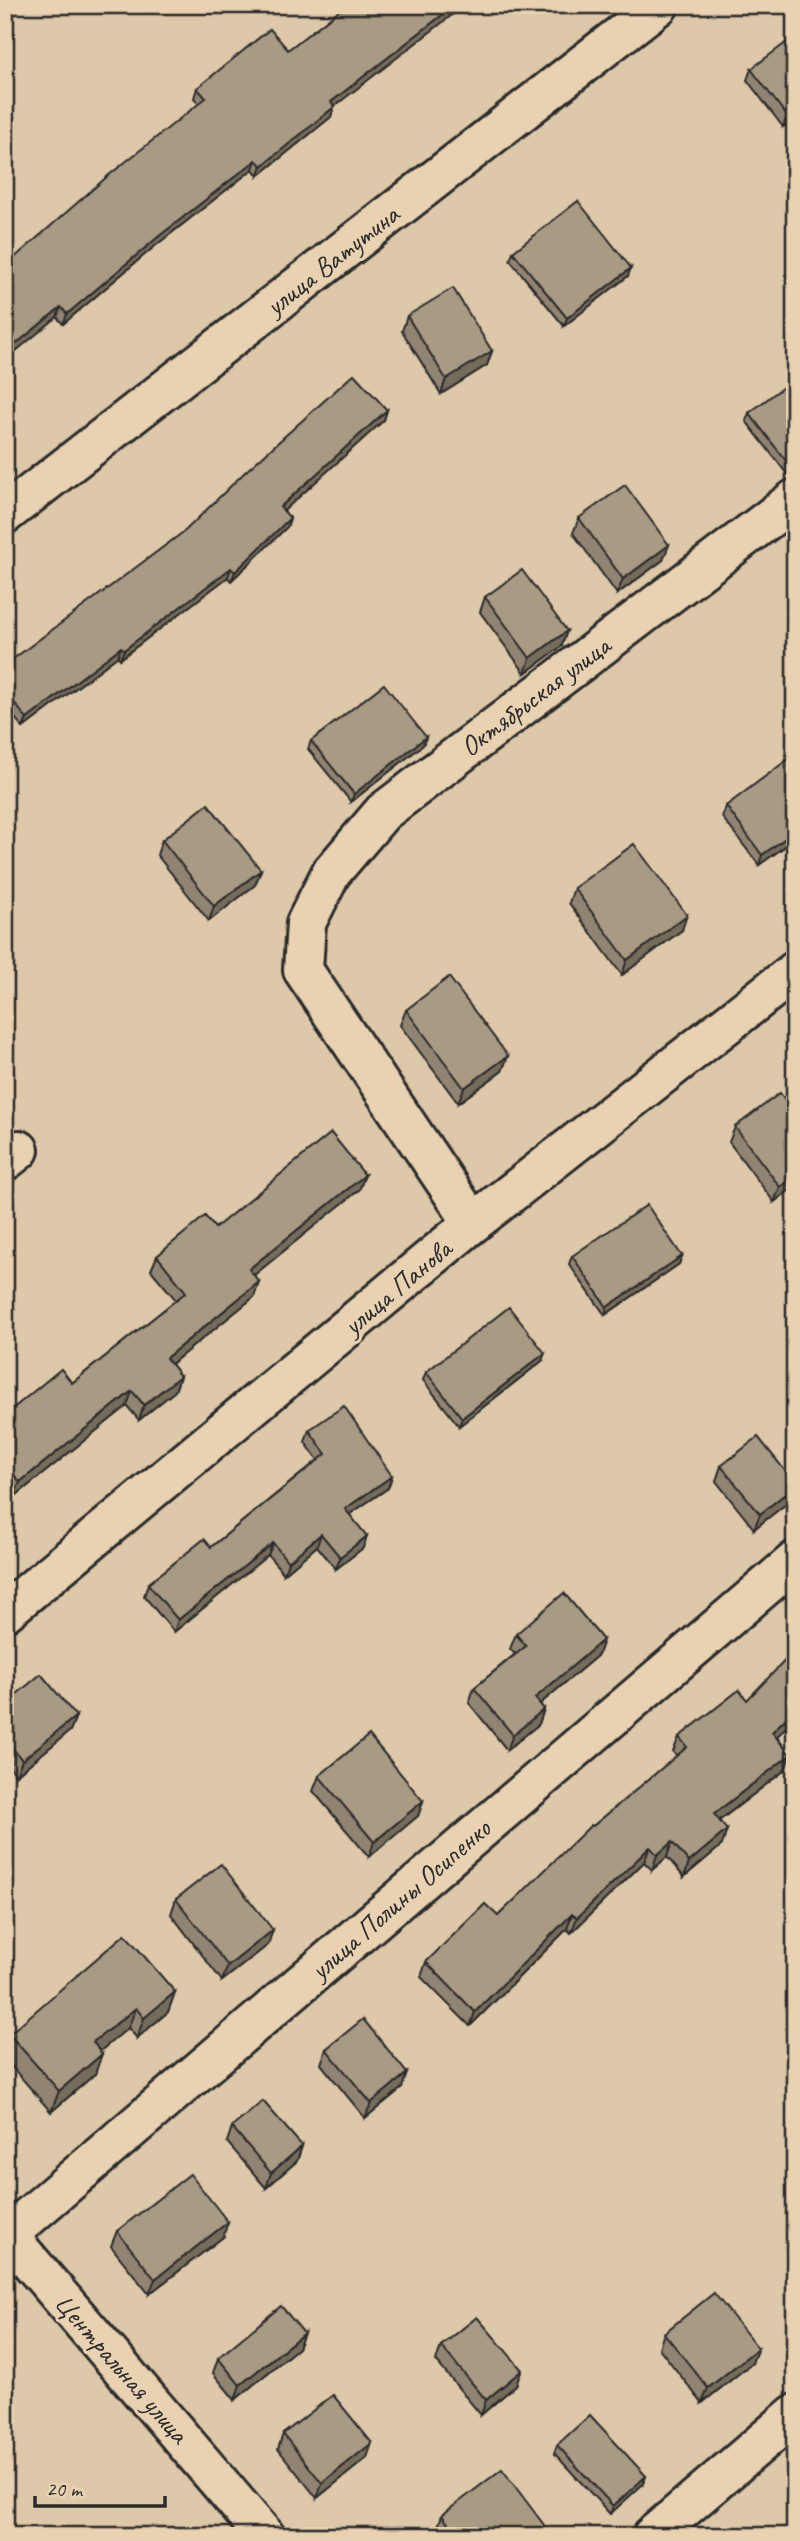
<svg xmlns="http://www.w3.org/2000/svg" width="800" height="2541" font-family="Caveat,sans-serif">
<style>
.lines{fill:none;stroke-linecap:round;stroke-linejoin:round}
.minor-casing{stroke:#2b2b2b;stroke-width:44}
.major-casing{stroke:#2b2b2b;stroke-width:44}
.minor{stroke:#e9d2b2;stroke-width:38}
.major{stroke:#e9d2b2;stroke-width:38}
.wall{fill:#918472;stroke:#2b2b2b;stroke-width:2}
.shaded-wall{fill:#766c5c;stroke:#2b2b2b;stroke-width:2}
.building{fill:#a99a84;stroke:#2b2b2b;stroke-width:2}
.labels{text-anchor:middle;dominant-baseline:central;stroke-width:6;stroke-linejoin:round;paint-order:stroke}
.street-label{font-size:28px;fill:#2b2b2b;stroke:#e9d2b2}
</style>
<rect width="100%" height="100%" fill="#dec8aa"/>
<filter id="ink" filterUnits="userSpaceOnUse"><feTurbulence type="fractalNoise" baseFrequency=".0143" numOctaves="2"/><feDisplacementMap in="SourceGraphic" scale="14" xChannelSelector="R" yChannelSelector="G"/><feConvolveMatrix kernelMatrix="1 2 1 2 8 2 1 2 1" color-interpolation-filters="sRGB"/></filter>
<g filter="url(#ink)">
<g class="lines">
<g class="minor-casing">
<g id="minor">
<path d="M5,514l654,-509"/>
<path d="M5,1161l14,-11"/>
<path d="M473,1223l-170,-253 3,-47 25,-50 52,-61 412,-313"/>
<path d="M5,2232l260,304"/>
<path d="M5,2237l790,-676"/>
<path d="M652,2536l143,-122"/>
</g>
</g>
<g class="major-casing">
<path id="major" d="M5,1612l468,-389 322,-252"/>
</g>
<use href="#minor" class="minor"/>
<use href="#major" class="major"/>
</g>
<g class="wall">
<path d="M346,5h129l-10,8 -4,-5 -127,98 -3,11 -73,59 -5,-7 -98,77 -92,78 -6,-7 -52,43 194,-256 -5,-6 3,-10 91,-38z"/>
<path d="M751,69l44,50 -12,8 -36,-47z"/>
<path d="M513,252l115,24 -64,50 -54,-66z"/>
<path d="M407,316l85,35 -5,14 -46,29 -39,-63z"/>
<path d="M387,410l-3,10 -101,91 7,7 -3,9 -56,54 -3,-4 -108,82 -2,-3 -95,72 -18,-23v-40z"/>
<path d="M749,413l46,55 -8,6 -41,-53z"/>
<path d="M579,518l84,42 -46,34 -44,-61z"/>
<path d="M485,597l77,49 -37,27 -45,-61z"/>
<path d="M426,737l-3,8 -72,57 -43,-53 3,-8z"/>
<path d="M726,806l69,33 -36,26 -37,-48z"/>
<path d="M162,840l99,30 -6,15 -46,36 -52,-66z"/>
<path d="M574,888l108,42 -60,45 -53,-72z"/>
<path d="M406,1010l102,46 -6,15 -44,32 -58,-78z"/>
<path d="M735,1127l60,59 -21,16 -45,-60z"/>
<path d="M365,1175l-6,15 -105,85 5,7 -5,15 -83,67 9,12 -5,15 -36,29 -12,-14 -113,91 -9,-11v-71l67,-32 104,-83 -25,-30 6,-14 58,-28z"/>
<path d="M572,1256h110l-3,8 -74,51 -36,-51z"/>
<path d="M542,1361l-83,65 -36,-46 3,-8z"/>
<path d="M309,1430l83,46 -4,12 -38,26 13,34 -27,21 -19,-23 -33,28 -16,-19 -94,77 -30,-36 4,-12 63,-37 107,-87 -13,-18z"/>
<path d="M721,1466l70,34 -37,29 -38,-48z"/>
<path d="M516,1634l82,21 -58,49 4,5 -5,15 -32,26 -38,-47 5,-15 41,-34 -5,-5z"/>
<path d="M5,1704l71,12 -6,15 -54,44 -11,-14z"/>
<path d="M679,1737h98l13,18 -5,15 -66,51 3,24 -38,32 -17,-20 -15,13 -8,-8 -73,71 -4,-4 -97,97 -49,-49 5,-15 72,-46 95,-90 84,-70 -4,-4z"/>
<path d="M319,1776l104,25 -5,15 -49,41 -56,-66z"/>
<path d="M176,1899l92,46 -46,36 -51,-67z"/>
<path d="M175,1992l-7,20 -31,26 -9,-10 -28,23 -5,23 -44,38 -46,-53v-16l4,-9z"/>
<path d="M326,2049l76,39 -37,30 -44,-54z"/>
<path d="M232,2127l70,19 -5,15 -31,27 -39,-46z"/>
<path d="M795,2229v31l-10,-12 5,-15z"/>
<path d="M117,2231l106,6 -74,57 -38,-48z"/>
<path d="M304,2333l-6,15 -63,52 -22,-27 5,-15z"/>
<path d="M664,2333l88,30 -50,40 -43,-55z"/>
<path d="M441,2346l75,39 -35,30 -45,-54z"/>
<path d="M283,2434l84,24 -50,40 -39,-49z"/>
<path d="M557,2445l89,31 -3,8 -33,30 -56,-61z"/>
<path d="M442,2515l106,21h-113z"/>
</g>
<g class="shaded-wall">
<path d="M455,5h7l-1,3 -134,104 4,-10z"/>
<path d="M468,5h7l-10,8z"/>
<path d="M334,107l-3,10 -73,59 4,-10z"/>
<path d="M795,111v8l-12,8 4,-11z"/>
<path d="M256,160l-3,9 -98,77 -92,78 4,-10 91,-77z"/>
<path d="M631,268l-3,8 -64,50 3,-8z"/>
<path d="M61,307l-4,10 -52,43v-7z"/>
<path d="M492,351l-5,14 -46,29 5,-15z"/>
<path d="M387,410l-3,10 -107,97 3,-10z"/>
<path d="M795,462v6l-8,6 3,-8z"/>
<path d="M290,518l-3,9 -56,54 4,-9z"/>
<path d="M669,545l-6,15 -46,34 6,-15z"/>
<path d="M231,568l-3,9 -108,82 4,-9z"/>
<path d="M567,631l-5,15 -37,27 5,-15z"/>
<path d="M121,647l-3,9 -95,72 4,-9z"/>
<path d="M426,737l-3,8 -72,57 3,-8z"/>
<path d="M795,831v8l-36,26 3,-10z"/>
<path d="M261,870l-6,15 -46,36 5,-15z"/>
<path d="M687,915l-5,15 -60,45 5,-15z"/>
<path d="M508,1056l-6,15 -44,32 6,-15z"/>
<path d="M365,1175l-6,15 -116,94 6,-15z"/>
<path d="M795,1175v11l-21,16 6,-15z"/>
<path d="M682,1256l-3,8 -74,51 2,-8z"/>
<path d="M259,1282l-5,15 -94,76 6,-15z"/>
<path d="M545,1353l-3,8 -83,65 3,-8z"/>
<path d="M180,1376l-5,15 -36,29 5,-15z"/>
<path d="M132,1391l-5,15 -113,91 6,-15z"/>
<path d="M392,1476l-4,12 -47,32 4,-11z"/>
<path d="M795,1486v3l-4,11 -37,29 6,-15z"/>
<path d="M321,1534l-4,12 -33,28 4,-12z"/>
<path d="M367,1536l-4,12 -27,21 4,-12z"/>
<path d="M273,1543l-5,12 -94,77 4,-12z"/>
<path d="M603,1640l-5,15 -69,58 6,-15z"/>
<path d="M544,1709l-5,15 -32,26 6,-15z"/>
<path d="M795,1709v9l-28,29 5,-15z"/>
<path d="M76,1716l-6,15 -54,44 6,-15z"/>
<path d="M790,1755l-5,15 -77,59 6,-15z"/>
<path d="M423,1801l-5,15 -49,41 5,-15z"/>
<path d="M727,1830l-5,15 -38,32 5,-15z"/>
<path d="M672,1842l-5,15 -15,13 5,-15z"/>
<path d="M650,1847l-6,15 -73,71 6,-15z"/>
<path d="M572,1914l-5,15 -97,97 5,-14z"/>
<path d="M273,1930l-5,15 -46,36 6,-15z"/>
<path d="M175,1992l-7,20 -31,26 7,-20z"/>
<path d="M136,2008l-8,20 -42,35 7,-21z"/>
<path d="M102,2054l-7,20 -44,38 8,-21z"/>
<path d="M407,2073l-5,15 -37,30 6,-15z"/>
<path d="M302,2146l-5,15 -31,27 5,-15z"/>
<path d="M228,2222l-5,15 -74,57 6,-15z"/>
<path d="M304,2333l-6,15 -63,52 5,-15z"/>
<path d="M758,2348l-6,15 -50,40 6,-15z"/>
<path d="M522,2370l-6,15 -35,30 5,-15z"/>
<path d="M372,2443l-5,15 -50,40 5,-15z"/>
<path d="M646,2476l-3,8 -33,30 3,-8z"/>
</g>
<g class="building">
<path d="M346,5h109l-124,97 3,5 -72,59 -6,-6 -98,77 -91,77 -6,-7 -56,46v-87l104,-91 97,-77 -9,-10 73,-59 18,21z"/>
<path d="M795,36v75l-8,5 -36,-47z"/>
<path d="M578,201l53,67 -64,50 -54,-66z"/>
<path d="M453,288l39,63 -46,28 -39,-63z"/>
<path d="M354,374l33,36 -107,97 10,11 -55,54 -4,-4 -107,82 -3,-3 -94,72 -22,-28v-26l181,-135 59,-58z"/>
<path d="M795,378v84l-5,4 -41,-53z"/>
<path d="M625,485l44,60 -46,34 -44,-61z"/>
<path d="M522,570l45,61 -37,27 -45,-61z"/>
<path d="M384,684l42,53 -72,57 -43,-53z"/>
<path d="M795,754v77l-33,24 -36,-49z"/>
<path d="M208,804l53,66 -47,36 -52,-66z"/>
<path d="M634,844l53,71 -60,45 -53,-72z"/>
<path d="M449,977l59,79 -44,32 -58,-78z"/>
<path d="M780,1093l15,19v63l-15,12 -45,-60z"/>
<path d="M331,1133l34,42 -116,94 10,13 -93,76 14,18 -36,29 -12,-14 -112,91 -15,-18v-49l56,-46 11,14 114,-91 -29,-36 48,-40 10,12z"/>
<path d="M647,1205l35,51 -75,51 -35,-51z"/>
<path d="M509,1307l36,46 -83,65 -36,-46z"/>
<path d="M344,1406l48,70 -47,33 22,27 -27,21 -19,-23 -33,28 -15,-19 -95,77 -30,-36 56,-45 7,8 115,-93 -17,-24z"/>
<path d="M758,1437l37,46v3l-35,28 -39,-48z"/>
<path d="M564,1593l39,47 -68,58 9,11 -31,26 -39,-47 52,-42 -10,-12z"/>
<path d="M795,1650v59l-23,23 18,23 -76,59 13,16 -38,32 -17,-20 -15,13 -7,-8 -73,71 -5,-4 -97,98 -49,-50 59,-58 13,12 93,-91 2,1 94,-79 -8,-10 60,-47 8,10z"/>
<path d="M41,1674l35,42 -54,44 -17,-21v-35z"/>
<path d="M369,1735l54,66 -49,41 -55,-66z"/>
<path d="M221,1864l52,66 -45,36 -52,-67z"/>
<path d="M125,1934l50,58 -31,26 -8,-10 -43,34 9,12 -43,37 -50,-57z"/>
<path d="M363,2019l44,54 -36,30 -45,-54z"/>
<path d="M263,2101l39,45 -31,27 -39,-46z"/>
<path d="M190,2174l38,48 -73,57 -38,-48z"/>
<path d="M795,2229v9l-5,-5z"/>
<path d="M714,2293l44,55 -50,40 -44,-55z"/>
<path d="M281,2306l23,27 -64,52 -22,-27z"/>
<path d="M477,2317l45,53 -36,30 -45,-54z"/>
<path d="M333,2395l39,48 -50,40 -39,-49z"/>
<path d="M590,2415l56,61 -33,30 -56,-61z"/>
<path d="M502,2469l48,64 -5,3h-88l-15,-21z"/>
</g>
</g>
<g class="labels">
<g class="street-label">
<text transform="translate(332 260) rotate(-38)">улица Ватутина</text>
<text transform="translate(535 696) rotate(-37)">Октябрьская улица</text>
<text transform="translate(397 1287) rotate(-40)">улица Панова</text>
<text transform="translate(400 1899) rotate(-41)">улица Полины Осипенко</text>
<text transform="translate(122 2368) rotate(49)">Центральная улица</text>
</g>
</g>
<rect width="800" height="2541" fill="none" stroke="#e9d2b2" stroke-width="28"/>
<rect x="14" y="14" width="772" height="2513" fill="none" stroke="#2b2b2b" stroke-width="2.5" filter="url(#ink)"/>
<path d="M35 2496v10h130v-10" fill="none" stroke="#2b2b2b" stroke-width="3.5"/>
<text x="46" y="2496" font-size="21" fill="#2b2b2b" stroke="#e9d2b2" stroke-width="5" paint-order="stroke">20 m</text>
</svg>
